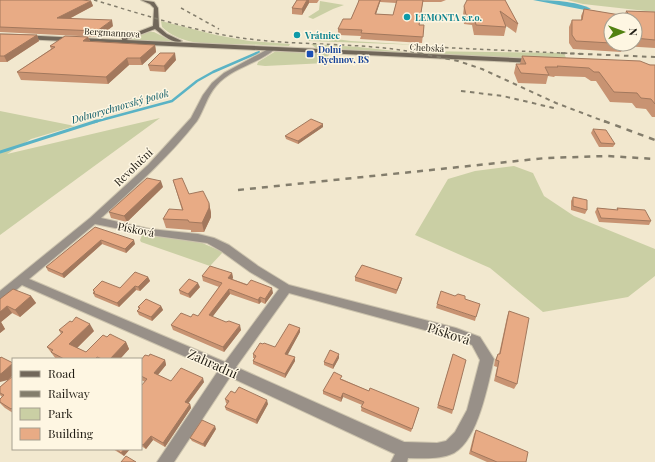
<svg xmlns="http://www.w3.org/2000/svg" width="655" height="462" font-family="'Playfair Display',serif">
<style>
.green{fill:#cacfa4}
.water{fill:#5ab3c5}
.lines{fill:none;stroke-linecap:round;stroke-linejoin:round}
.stream-far2{stroke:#5ab3c5;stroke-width:2}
.stream-far1{stroke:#5ab3c5;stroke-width:2.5}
.stream{stroke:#5ab3c5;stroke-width:3}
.street-casing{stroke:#ccc3ad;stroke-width:2}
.secondary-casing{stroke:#ccc3ad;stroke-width:2}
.street{fill:#989088;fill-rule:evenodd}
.secondary{fill:#71675a;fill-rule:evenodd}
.rail-far2{stroke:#837d6c;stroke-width:1.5;stroke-dasharray:3.5 3.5;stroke-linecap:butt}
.rail-far1{stroke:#837d6c;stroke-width:2;stroke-dasharray:4.5 4.5;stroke-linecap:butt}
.rail{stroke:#837d6c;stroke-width:2.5;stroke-dasharray:6 6;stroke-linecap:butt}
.wall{fill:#c89372;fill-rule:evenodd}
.shaded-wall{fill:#a2785d}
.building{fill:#e8ab85;stroke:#a2785d}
.culture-dot{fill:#0f9aa8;stroke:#fef6e2;stroke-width:1.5}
.transit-dot{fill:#1a4fb4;stroke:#fef6e2;stroke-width:1.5}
.labels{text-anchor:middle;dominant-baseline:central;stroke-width:3;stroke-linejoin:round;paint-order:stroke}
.far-culture-label{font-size:9px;font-weight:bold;fill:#0d838f;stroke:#fef6e2;text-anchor:start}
.far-street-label{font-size:9px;fill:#211d14;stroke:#fef6e2}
.far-transit-label{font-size:9px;font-weight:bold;fill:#164399;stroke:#fef6e2;text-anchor:start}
.far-water-label{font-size:10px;font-style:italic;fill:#025461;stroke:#fef6e2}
.street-label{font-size:11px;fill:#211d14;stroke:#fef6e2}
.near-street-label{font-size:13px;fill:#211d14;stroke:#fef6e2}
</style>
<rect width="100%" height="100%" fill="#f2e8cf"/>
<g class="green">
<path d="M567,0h88v12l-72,-8z"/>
<path d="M320,1l24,4 -11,4 -20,10 -5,-2 11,-7z"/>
<path d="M161,21l55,14 33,6 41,3 -1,2c-18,0 -35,-2 -53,-2 -25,0 -54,2 -74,-17z"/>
<path d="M148,32h6l18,9h-43v-2z"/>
<path d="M306,35l45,6 69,4 -111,-4 -4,-5z"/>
<path d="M311,44l48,3 63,7 -99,-4 -6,-1z"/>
<path d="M276,51l53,3 -3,9 -61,3 -8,-1 1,-3z"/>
<path d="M418,51l146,2 2,5 -7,2 -124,-6z"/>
<path d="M0,111l75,15 -44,13 -24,15 153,-36 -160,117z"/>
<path d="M514,166l19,7 11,23 30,20 81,33v27l-27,21 -85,15 -53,-44 -75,-33 33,-56 27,-8z"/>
<path d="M143,233l57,9 23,10 -13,14 -69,-24 -1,-2z"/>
</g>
<path class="water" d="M533,0c17,0 44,1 58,9l-6,1z"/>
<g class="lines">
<path class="stream-far2" d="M255,54l4,-2"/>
<path class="stream-far1" d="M94,122l78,-21 25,-20 16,-9 44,-19"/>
<path class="stream" d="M0,152l97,-31"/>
<g class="street-casing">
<path id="street" d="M270,48l5,1c-17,15 -44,19 -59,37 -9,10 -12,24 -19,35 -28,36 -63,67 -96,97l49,11 48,5 16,4 15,7 29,21 31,19 167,43 24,9 14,22c-6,25 -16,81 -40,94 -15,7 -30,5 -46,5l-1,4h-16l4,-8 -165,-77 -56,85h-17l61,-91 -196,-86 -18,15 -4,1v-10l90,-73 58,-53 43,-47 12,-23 9,-12 12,-10zM95,224l55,11 57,8 14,8 29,21 29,17 -54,73 -196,-83zM289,293l165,45 18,7 8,15 -13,50 -12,22 -9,9 -9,2 -33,-1 -168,-75z"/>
</g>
<g class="secondary-casing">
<path id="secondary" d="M141,0l13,2 4,6 1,19 8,7 15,7c-8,4 -21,-7 -27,-12l-29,11 409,19 3,2 -3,2 -535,-25v-4l122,6v-2l31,-12 1,-18 -4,-4z"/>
</g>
<use href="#street" class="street"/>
<use href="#secondary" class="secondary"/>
<g class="rail-far2">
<path d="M94,0c47,14 93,29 141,37 62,10 127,4 188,17"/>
<path d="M181,8l38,21"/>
<path d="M410,46l173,8"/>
</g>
<g class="rail-far1">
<path d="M419,53l39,8 24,8 74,34 50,19"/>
<path d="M561,53l94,4"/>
<path d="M461,91l42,5 55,13"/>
</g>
<g class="rail">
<path d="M604,121l51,19"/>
<path d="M238,190l308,-32 61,-2 48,3"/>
</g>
</g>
<g class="wall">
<path d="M0,0l91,1 2,5 -24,13 44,7 -14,11 -99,-5z"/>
<path d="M297,0h22l-2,3h-8l-7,12 -10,-1v-6z"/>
<path d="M359,0h87l-5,2h-18l-4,23h5l-2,18 -62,-4 1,-3 -23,-1v-6l13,-10 7,-16zM380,2l16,1 -3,12 -17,-1z"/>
<path d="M505,0l13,24 -2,9 -11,-8 1,2 -2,9 -30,-1 -2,-10 -8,-1 -1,-9 1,-9z"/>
<path d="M584,9l40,7 2,-5 29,1v36l-32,-2 -2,6 -48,-3 -4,-6v-16l3,-7h9v-4zM611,20h24v24h-24z"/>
<path d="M0,34l37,1 2,6 -32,21h-7z"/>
<path d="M88,37l2,4 65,4 1,7 -14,13h-13l-21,19 -87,-4 -4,-8 34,-23 -1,-3z"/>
<path d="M522,56l133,9v52h-3l-6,-8 -10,-1 -4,-5 -22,-1 -14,-21h-5l-6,-4 -30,-1 -1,1 -6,-1 -2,8 -28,-1 -4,-10 2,-9h4z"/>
<path d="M176,60l-11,12 -15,-1 -2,-6z"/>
<path d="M323,127l-25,17 -12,-5 -1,-3z"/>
<path d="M593,129l22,15 -2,3h-14l-8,-14z"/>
<path d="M173,180l16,14 20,9 2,10v4l-7,15h-13v-2l-25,-2 -3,-9 19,-9z"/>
<path d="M163,187l-36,35 -16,-4 -2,-6z"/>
<path d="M573,197l14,13 -2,4 -14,-4v-9z"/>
<path d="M597,208l20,2v-2l34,13 -2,4 -50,-3 -4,-10z"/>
<path d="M95,227l40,17 -9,9 -24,-9 -38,34 -16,-7 -2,-4z"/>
<path d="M232,273l1,5 -1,1 41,14 -8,11 -4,-2 -2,2 -29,-10 -18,23 29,13 -17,22 -51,-22 -2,-5 20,-8 7,-1 21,-29 -16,-6 -1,-5z"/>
<path d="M148,277l2,4 -10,10 -4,-1 -17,17 -24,-10 -2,-4h1l-1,-3 27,-2z"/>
<path d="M355,277l46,5 -5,12 -41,-13z"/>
<path d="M200,287l-10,11 -10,-4 -1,-4z"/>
<path d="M31,296l5,7 -16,14 -8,-4 -11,9 4,7 -5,4v-34z"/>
<path d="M437,304l39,13 -1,4 -39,-13z"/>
<path d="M161,306l2,4 -11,11 -13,-6 -2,-4 2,-1 -1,-3z"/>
<path d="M509,311l8,73 -3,5 -20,-8 3,-14 -3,-1 1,-6 3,-6h1l8,-37z"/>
<path d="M300,328v4l-13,23 8,6 -10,17 -32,-14v-3l1,-3h-1v-4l22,-7z"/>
<path d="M59,330l35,1 -17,17 9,4 21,-15 19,5 3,7 -9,10h-64l-9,-12 14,-13z"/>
<path d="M453,354v56l-1,4 -15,-6z"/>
<path d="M1,357l12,7v49l-8,-5 -5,-5v-4l2,-2 -2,-2v-8l12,-11z"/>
<path d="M339,358l-6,11 -9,-4v-3z"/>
<path d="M141,360h24l1,5 -8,10 13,6 33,1 -16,22h2l1,4 -26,39 -12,-7 -7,9 -5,-3v-60l4,-4 -4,-2z"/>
<path d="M342,379l27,12 50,17 -8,24 -50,-21 1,-6 -19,-8 -2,5 -18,-8v-3z"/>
<path d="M235,393l33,11 -11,20 -31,-14 -1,-3 2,-3 -1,-1 -1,-4z"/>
<path d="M216,429l-11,18 -13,-6 -2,-3z"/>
<path d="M476,430l50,32h-39l-18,-8 5,-20z"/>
<path d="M113,449h17l-6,7z"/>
</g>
<g class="shaded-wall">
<path d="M307,0h2v3l-7,12v-6z"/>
<path d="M380,0h1l-1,2 -6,18 1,-6z"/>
<path d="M91,1l2,5 -34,18 -2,-6z"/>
<path d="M112,20l1,6 -14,11 -2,-6z"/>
<path d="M37,35l2,6 -32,21 -3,-6z"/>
<path d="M88,37l3,7 -8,-3z"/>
<path d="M155,45l1,7 -14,13 -2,-7z"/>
<path d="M175,53l1,7 -11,12 -1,-6z"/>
<path d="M127,58l2,7 -21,19 -2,-7z"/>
<path d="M323,124v3l-25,17v-3z"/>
<path d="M161,181l2,6 -36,35 -3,-6z"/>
<path d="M209,203l2,10v4l-7,15 -2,-9z"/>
<path d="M101,240l1,4 -38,34 -2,-4z"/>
<path d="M134,240l1,4 -9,9 -1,-4z"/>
<path d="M232,273l1,5 -4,5 -1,-5z"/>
<path d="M148,277l2,4 -10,10 -2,-4z"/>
<path d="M402,278l-1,4 -5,12 1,-4z"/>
<path d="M198,283l2,4 -10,11 -2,-4z"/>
<path d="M135,286l1,4 -17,17 -2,-4z"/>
<path d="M272,288l1,5 -8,11v-5z"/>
<path d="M229,289l1,5 -20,26 -1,-5z"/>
<path d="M31,296l5,7 -16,14 -5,-7z"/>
<path d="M260,297l1,5 -2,2 -1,-4z"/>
<path d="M7,306l5,7 -11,9 4,7 -5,4v-21z"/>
<path d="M161,306l2,4 -11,11 -1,-4z"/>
<path d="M90,324l4,7 -20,20 -5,-7z"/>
<path d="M240,325l1,5 -17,22 -1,-5z"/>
<path d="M300,328v4l-14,26 -1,-4z"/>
<path d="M126,342l3,7 -9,10h-10z"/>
<path d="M339,354v4l-6,11v-4z"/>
<path d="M295,357v4l-10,17v-4z"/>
<path d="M165,360l1,5 -10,12 -2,-4z"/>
<path d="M13,363v12l-5,5 -8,2v-8z"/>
<path d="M203,378l1,4 -18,24 -1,-4z"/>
<path d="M343,393v4l-2,5v-4z"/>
<path d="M267,400l1,4 -11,20 -1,-4z"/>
<path d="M190,404l1,4 -26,39 -2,-4z"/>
<path d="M215,426l1,3 -11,18 -2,-3z"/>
<path d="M151,436l2,4 -7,9 -3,-4z"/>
<path d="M124,449h6l-6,7 -3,-3z"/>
</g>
<g class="building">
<path d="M0,0h82l9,1 -34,17 55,2 -15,11 -97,-4z"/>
<path d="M297,0h10l-5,9 -10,-1z"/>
<path d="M359,0h21l-5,14 18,1 4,-15h26l-4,25h5l-1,12 -62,-4 1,-3 -24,-1 5,-10h8l7,-16z"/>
<path d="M467,0h38l13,24 -18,-13 6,16 -30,-2 -2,-9 -8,-1 -2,-9z"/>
<path d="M584,9l48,8 -6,-6 29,1v28l-20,-2v-18h-24v23l-35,-2 -4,-6v-15h10z"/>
<path d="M0,34l37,1 -33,21h-4z"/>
<path d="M65,36l23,1 -5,4 72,4 -15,13h-13l-21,19 -89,-5 38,-25 -5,-1z"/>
<path d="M160,53h15l-11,13 -16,-1z"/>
<path d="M522,56l118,5 10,4h5v39l-4,-5 -10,-1 -4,-5 -23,-1 -15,-20h-5l-5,-4 -32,-2 1,1h-13l4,8 -28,-2 -5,-9h10z"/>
<path d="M311,119l12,5 -25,17 -13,-5z"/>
<path d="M593,129l13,1 9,14 -14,-1z"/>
<path d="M147,178l14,3 -37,35 -15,-4z"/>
<path d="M182,178l7,16 14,-3 6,12v5l-7,15 -13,-1 -1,-2 -25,-1 6,-10 14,1 -10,-30z"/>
<path d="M573,197l14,3v10l-14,-4z"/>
<path d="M597,208l21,2 -1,-2 28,2 6,11 -50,-3z"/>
<path d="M95,227l39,13 -9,9 -24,-9 -39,34 -16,-7z"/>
<path d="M362,265l40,13 -5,12 -42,-13z"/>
<path d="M210,266l22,7 -4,5 19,7 4,-5 21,8 -7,11 -5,-2 -2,3 -29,-11 -20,26 17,7 3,-1 11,4 -17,22 -52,-22 10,-12 10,4 2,-3 5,2 24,-33 -20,-7z"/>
<path d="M135,272l13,5 -10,10 -3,-1 -18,17 -24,-10 2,-1 -2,-2 9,-9 18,7z"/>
<path d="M189,279l9,4 -10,11 -9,-4z"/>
<path d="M13,289l18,7 -16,14 -8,-4 -7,6v-13z"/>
<path d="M441,291l14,5 3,-2 7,2v3l15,5 -4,13 -39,-13z"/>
<path d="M146,299l15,7 -10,11 -14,-6 3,-3 -2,-1z"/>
<path d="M509,311l20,7 -12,66 -21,-8 3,-15 -3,-1 2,-6h2z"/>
<path d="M76,317l14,7 -21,20 17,8 17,-17 4,2 3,-3 16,8 -16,17h-8l-5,-2 -2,2h-31l-13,-7 2,-2 -6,-3 16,-15 -4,-2 11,-9 2,1z"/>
<path d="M289,324l11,4 -15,26 10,3 -10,17 -32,-13 3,-5 -3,-2 7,-11 3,1 1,-1 11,4z"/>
<path d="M330,350l9,4 -6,11 -9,-3z"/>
<path d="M150,354l15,6 -11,13 17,8 10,-13 22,10 -18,24 5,2 -27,39 -12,-7 -8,9 -2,-1v-58l6,-7 -6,-3v-16l4,-5 4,1z"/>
<path d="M453,354l13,6 -13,50 -15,-5z"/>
<path d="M1,357l12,6 -11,10 -2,1v-16z"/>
<path d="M334,372l8,4 -2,3 29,12 1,-3 49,20 -7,21 -51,-22 3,-5 -21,-9 -2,5 -18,-7z"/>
<path d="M13,376v31l-2,2 -11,-7v-3l4,-4 -4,-2v-6z"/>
<path d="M239,387l28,13 -11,20 -31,-13 4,-6 -4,-2 6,-8 4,2z"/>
<path d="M202,420l13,6 -12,18 -13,-6z"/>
<path d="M476,430l52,22 -2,10h-29l-26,-11z"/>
<path d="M116,449h8l-3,4z"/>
<path d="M126,456l10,6h-15z"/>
</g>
<g class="culture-dot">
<circle cx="407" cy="17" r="4"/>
<circle cx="297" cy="35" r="4"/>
</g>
<rect class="transit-dot" x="306" y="50" width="8" height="8" rx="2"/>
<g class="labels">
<g class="far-culture-label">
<text x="415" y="17">LEMONTA s.r.o.</text>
<text x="305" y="35">Vrátnice</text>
</g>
<g class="far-street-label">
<text transform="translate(112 32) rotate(3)">Bergmannova</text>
<text transform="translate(427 47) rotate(3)">Chebská</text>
</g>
<g class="far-transit-label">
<text x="318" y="49">Dolní<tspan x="318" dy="10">Rychnov, BS</tspan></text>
</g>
<g class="far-water-label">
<text transform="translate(120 106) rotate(-16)">Dolnorychnovský potok</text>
</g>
<g class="street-label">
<text transform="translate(133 167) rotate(-44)">Revoluční</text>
<text transform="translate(136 229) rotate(11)">Písková</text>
</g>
<g class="near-street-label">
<text transform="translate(449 333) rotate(18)">Písková</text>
<text transform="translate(213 363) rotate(24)">Zahradní</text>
</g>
</g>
<rect x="12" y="358" width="130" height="92" fill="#fef6e2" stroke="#a69f90"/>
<rect x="20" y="371" width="20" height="6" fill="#71675a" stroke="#a69f90"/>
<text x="48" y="378" font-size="12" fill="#211d14">Road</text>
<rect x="20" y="391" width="20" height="6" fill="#837d6c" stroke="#a69f90"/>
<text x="48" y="398" font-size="12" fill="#211d14">Railway</text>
<rect x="20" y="408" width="20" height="12" fill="#cacfa4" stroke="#a69f90"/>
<text x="48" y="418" font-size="12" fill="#211d14">Park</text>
<rect x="20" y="428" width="20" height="12" fill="#e8ab85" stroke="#a69f90"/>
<text x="48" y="438" font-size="12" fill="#211d14">Building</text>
<g transform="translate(623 32) rotate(89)"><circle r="19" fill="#fef6e2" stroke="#a69f90"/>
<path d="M0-3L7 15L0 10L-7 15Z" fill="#518110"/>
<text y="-6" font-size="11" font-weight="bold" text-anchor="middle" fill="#211d14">N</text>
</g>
</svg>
